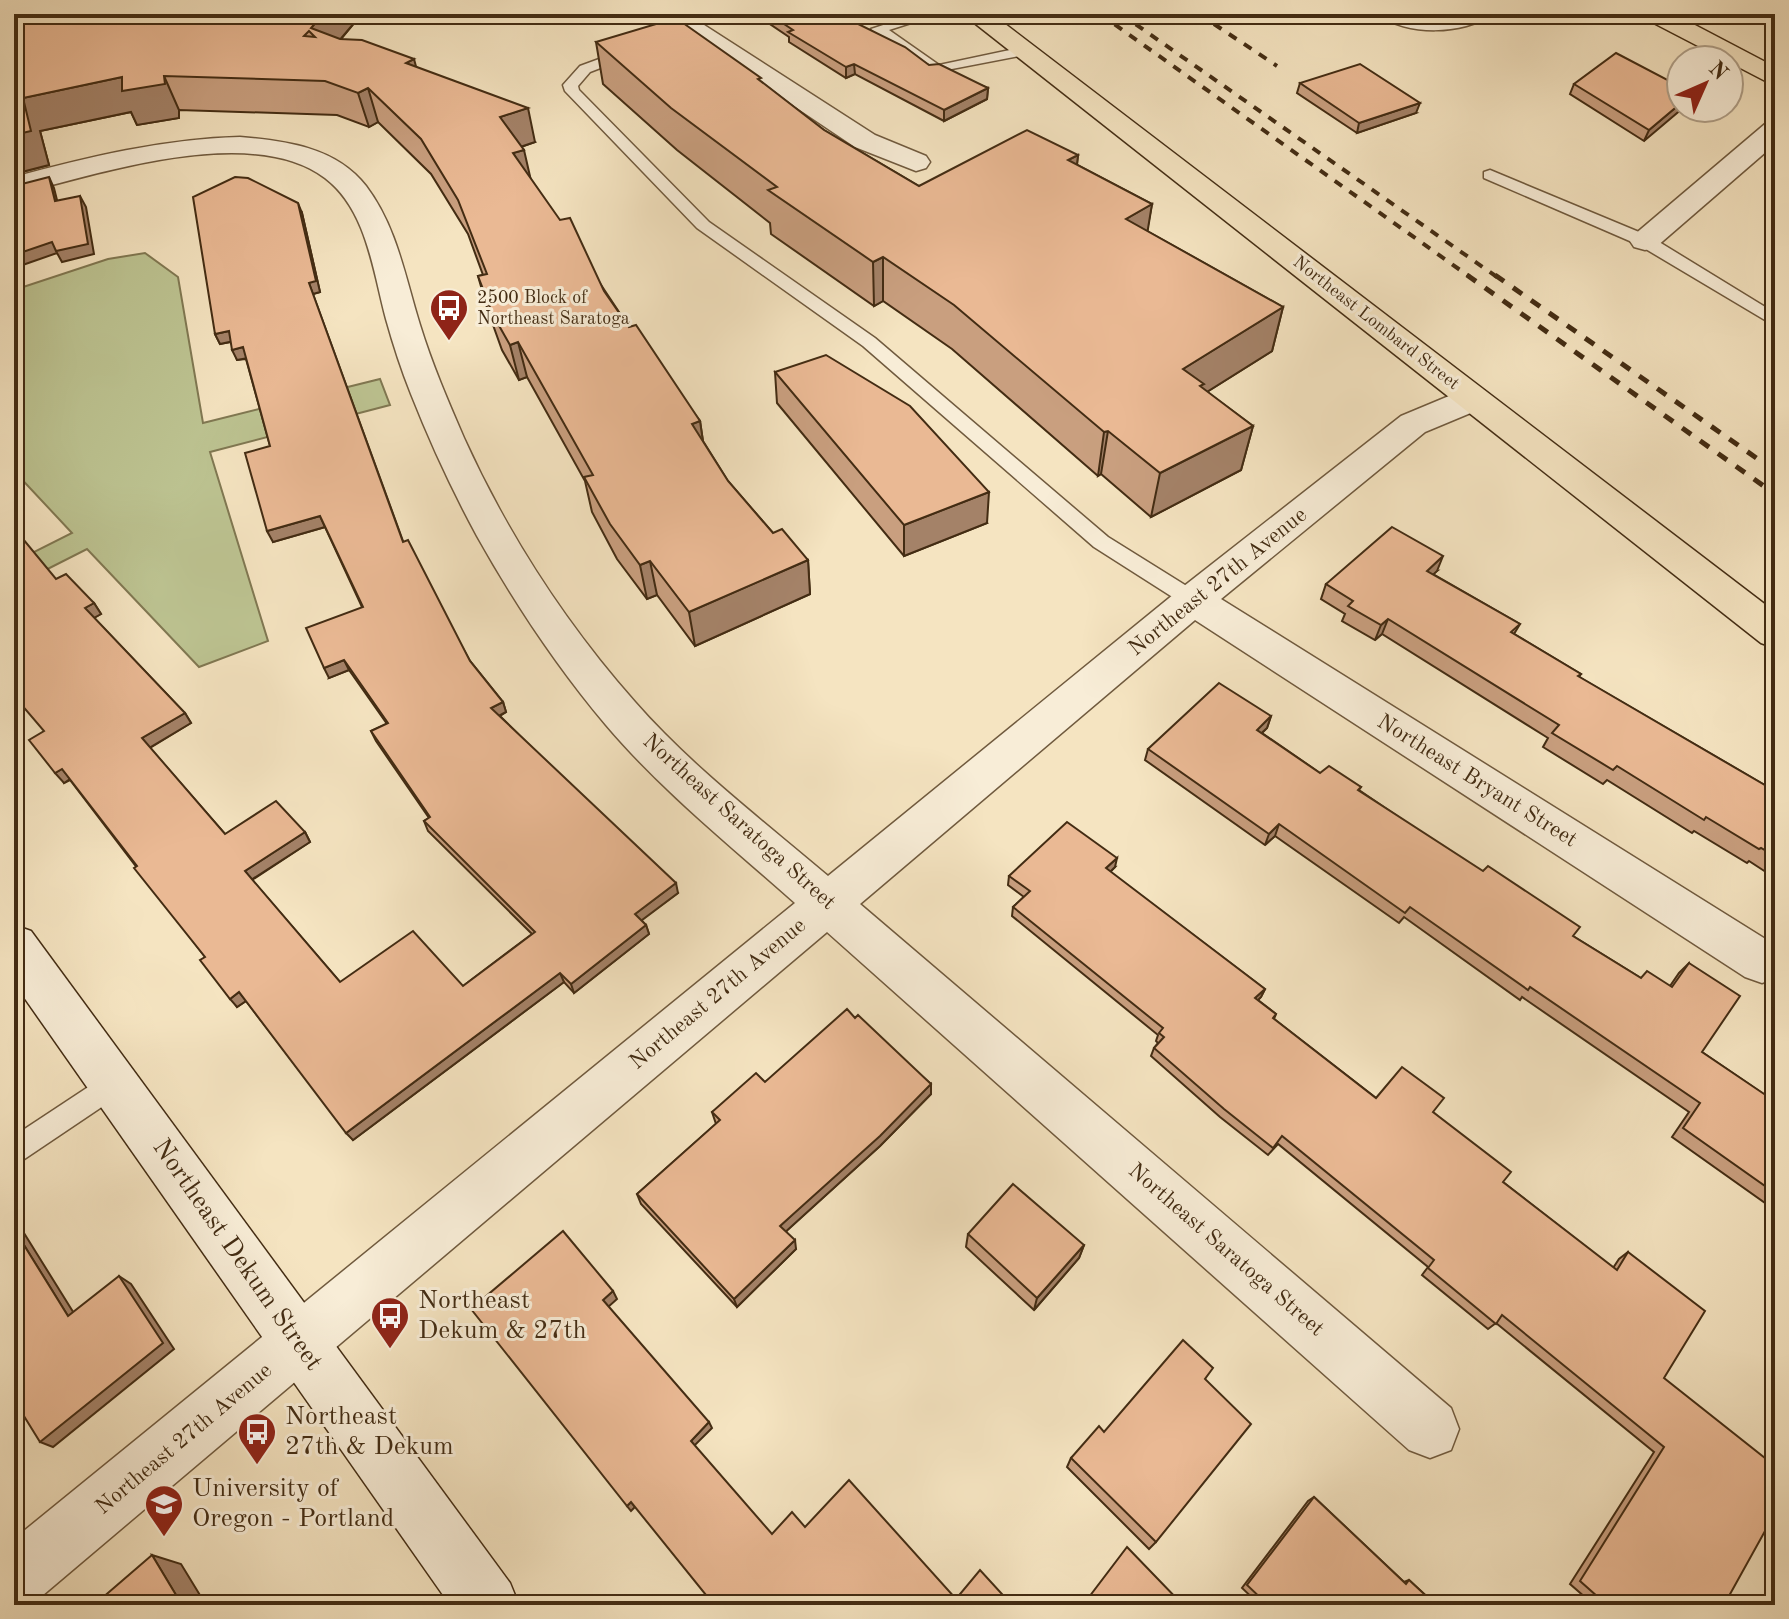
<svg xmlns="http://www.w3.org/2000/svg" width="1789" height="1619" font-family="'Old Standard TT',serif">
<style>
.green{fill:#bdc492;stroke:#807852;stroke-width:2}
.lines{fill:none;stroke-linecap:round;stroke-linejoin:round}
.lane-casing{stroke:#705a3e;stroke-width:3}
.street-casing{stroke:#705a3e;stroke-width:3}
.secondary-casing{stroke:#432c13;stroke-width:3}
.primary-casing{stroke:#432c13;stroke-width:3}
.lane{fill:#f8edd7;fill-rule:evenodd}
.street{fill:#f8edd7;fill-rule:evenodd}
.secondary{fill:#f8edd7;fill-rule:evenodd}
.primary{fill:#f5e4c1;fill-rule:evenodd}
.rail-far1{stroke:#432c13;stroke-width:4;stroke-dasharray:9 9;stroke-linecap:butt}
.rail{stroke:#432c13;stroke-width:5;stroke-dasharray:11 11;stroke-linecap:butt}
.wall{fill:#c99f7f;stroke:#432c13;stroke-width:2}
.shaded-wall{fill:#a48268;stroke:#432c13;stroke-width:2}
.building{fill:#eab994;stroke:#432c13;stroke-width:2;fill-rule:evenodd}
.labels{text-anchor:middle;dominant-baseline:central;stroke-width:6;stroke-linejoin:round;paint-order:stroke}
.far-poi-label{font-size:18px;fill:#432c13;stroke:#f8edd7;text-anchor:start}
.far-street-label{font-size:18px;fill:#432c13;stroke:#f8edd7}
.street-label{font-size:22px;fill:#432c13;stroke:#f8edd7}
.near-street-label{font-size:26px;fill:#432c13;stroke:#f8edd7}
.near-poi-label{font-size:26px;fill:#432c13;stroke:#f8edd7;text-anchor:start}
</style>
<rect width="100%" height="100%" fill="#f5e4c1"/>
<filter id="stains"><feTurbulence type="fractalNoise" baseFrequency=".0025" numOctaves="4"/><feColorMatrix values="0 0 0 0 .2 0 0 0 0 .09 0 0 0 0 .02 0 0 0 .5 -.17"/></filter>
<radialGradient id="worn" r=".72"><stop offset=".6" stop-color="#630" stop-opacity="0"/><stop offset="1" stop-color="#630" stop-opacity=".3"/></radialGradient>
<path class="green" d="M145,253l33,24 25,146 177,-44 10,26 -180,47 58,189 -69,26 -112,-118 -73,37v-24l58,-29 -58,-62v-181l94,-31z"/>
<g class="lines">
<g class="lane-casing">
<g id="lane">
<path d="M917,14h22l-50,16 50,35 85,-18 7,4 -7,4 -93,18 -60,-44z"/>
<path d="M1379,14l56,7 56,-7c-25,21 -87,22 -112,0z"/>
<path d="M629,48l7,4 -2,3 -44,17 -12,14 1,4 130,132 166,116 233,199 93,58 3,5 -3,5h-16l-91,-58 -231,-201 -166,-118 -132,-137 -2,-6 17,-19z"/>
<path d="M1490,170l161,67 124,76v13l-136,-81 -155,-67v-6z"/>
<path d="M114,1070l10,4 4,9 -4,9 -110,74v-30z"/>
</g>
</g>
<g class="street-casing">
<g id="street">
<path d="M657,14h30l188,121 51,21 4,6 -4,6 -10,3 -61,-24z"/>
<path d="M1775,122v22l-119,103 -11,3 -11,-3 -4,-6 4,-6 131,-111z"/>
<path d="M240,137c45,4 96,10 126,49 31,41 39,91 54,139 12,39 28,76 44,113 43,95 102,186 171,264 57,65 127,118 193,174l351,-286 222,-174 60,-25 12,-3 12,3 5,8 -5,8 -60,25 -204,167 554,346v33l-13,5 -17,-6 -550,-357 -335,284 591,504 8,21 -8,21 -21,8 -21,-8 -582,-518 -791,669 -22,4v-66l781,-636c-64,-57 -133,-112 -189,-178 -49,-58 -92,-123 -129,-189 -25,-46 -47,-94 -66,-142 -10,-25 -18,-50 -25,-75 -13,-48 -19,-109 -61,-141 -74,-56 -230,-3 -311,17v-18c75,-20 148,-38 226,-40z"/>
</g>
</g>
<g class="secondary-casing">
<path id="secondary" d="M14,925l17,6 479,652 9,22h-69l-436,-622z"/>
</g>
<g class="primary-casing">
<g id="primary">
<path d="M963,14h29l783,598v36l-14,-5z"/>
<path d="M1642,14h32l101,53v19l-129,-67z"/>
</g>
</g>
<use href="#lane" class="lane"/>
<use href="#street" class="street"/>
<use href="#secondary" class="secondary"/>
<use href="#primary" class="primary"/>
<g class="rail-far1">
<path d="M1100,14l370,263"/>
<path d="M1121,14l376,263"/>
<path d="M1199,14l78,52"/>
</g>
<g class="rail">
<path d="M1467,275l308,219"/>
<path d="M1495,275l280,196"/>
</g>
</g>
<g class="wall">
<path d="M14,14h345l1,2 -19,23 75,28 119,75 -14,5 9,31 99,149 71,94 3,20 25,40 45,52 35,27 2,34 -115,52 -38,-51 -10,4 -30,-40 -25,-47 -7,-31 -58,-104 -8,3 -17,-30 -14,-39 -10,-35 5,-1 -15,-41 -37,-60 -53,-52 -9,5 -32,-12 -158,-5v8l-42,7 -6,-13 -91,19 9,34 -35,9z"/>
<path d="M755,14h83l91,51 59,23 -1,11 -43,22 -89,-47 -9,4 -57,-36v-5z"/>
<path d="M596,42l165,40 63,48 95,56 159,-31 -1,10 75,39 -5,27 136,76 -11,44 -65,41 46,34 -12,44 -90,47 -50,-43 -3,2 -146,-127 -69,-48 -9,5 -103,-72 -1,-11 -93,-73 -74,-66z"/>
<path d="M1300,83l116,30 -59,20 -60,-40z"/>
<path d="M1574,84l107,3 -37,54 -74,-47z"/>
<path d="M302,213l18,79 -7,2 90,247 67,120 33,41 3,10 -6,4 178,177 -37,27 5,5 3,9 -75,59 -10,-11 -211,158 -107,-139 -9,6 -32,-50 -135,-177 -6,3 -20,-52 12,-152 38,24 7,11 -7,4 91,95 6,10 -41,25 75,86 80,-2 5,10 -58,38 88,102 123,4 69,-52 -104,-103 -4,-10 5,-3 -53,-77 -5,-10 16,-7 -38,-54 -20,8 33,-71 -37,-80 -52,15 -3,-96 -24,-87 -9,1 -6,-18 -11,2 -5,-10z"/>
<path d="M775,372l212,151 -83,33 -127,-153z"/>
<path d="M1437,571l-4,3 87,50 -6,10 67,40 -2,3 196,114v87l-26,-17 -2,2 -53,-32 -2,2 -85,-53 -4,4 -60,-37 5,-9 -166,-104 -7,6 -33,-19 3,-7 -24,-15 5,-15z"/>
<path d="M1271,716l-4,12 -5,5 58,40 41,14 -2,3 214,146 68,42 29,8 9,-13 10,-10 13,89 66,45 7,-6v119l-103,-73 17,-25 -167,-115 -2,3 -116,-83 -5,6 -124,-87 -10,9 -120,-85 3,-11z"/>
<path d="M1115,867l-5,5 155,117 -4,8 -3,3 18,14 -2,5 102,79 57,14 70,70 110,86 6,-9 9,-7 36,126 60,227h-130l-24,-21 84,-132 -158,-129 -8,6 -66,-54 6,-8 -150,-123 -10,11 -48,-38 -69,-61 3,-8 4,-5 -2,-2 2,-6 -146,-119 1,-9 11,-10 -16,-12 1,-9z"/>
<path d="M855,1018l76,66v10l-51,52 -94,85 10,18 -59,58 -96,-103 -4,-10 79,-70 -4,-12 53,-30z"/>
<path d="M968,1234l116,11 -5,13 -45,52 -68,-63z"/>
<path d="M1205,1379l-49,163 -7,7 -82,-82 4,-9 33,-26z"/>
<path d="M1314,1497l90,85 5,-2 27,25h-176l-18,-17 66,-87z"/>
</g>
<g class="shaded-wall">
<path d="M323,14h36l1,2 -38,45 -11,-33z"/>
<path d="M414,59l9,34 -17,-30z"/>
<path d="M854,64l1,10 -9,4v-11z"/>
<path d="M164,76l15,34v8l-42,7 -6,-13 -91,19 9,34 -35,9v-39l9,-37 99,-21z"/>
<path d="M368,88l10,34 -9,5 -11,-34z"/>
<path d="M988,88l-1,11 -43,22v-11z"/>
<path d="M1420,103l-4,10 -59,20 2,-10z"/>
<path d="M1681,103v5h2l-39,33 5,-11z"/>
<path d="M528,108l7,34 -27,9 -8,-34z"/>
<path d="M524,150l8,35 -19,-32z"/>
<path d="M1078,155l-5,44 -5,-39z"/>
<path d="M49,177l5,11 6,24 -5,-11z"/>
<path d="M80,196l6,11 8,47 -32,8 -5,-9 -43,15v-13z"/>
<path d="M298,203l4,10 18,79 -7,2 -4,-11z"/>
<path d="M1152,204l-7,43 -19,-28z"/>
<path d="M883,257v44l-9,5 -1,-44z"/>
<path d="M1283,307l-11,44 -70,44 -19,-26z"/>
<path d="M229,331l5,10 -14,3 -5,-10z"/>
<path d="M518,342l9,35 -8,3 -9,-35z"/>
<path d="M243,347l5,11 -11,2 -5,-10z"/>
<path d="M700,421l5,35 -13,-32z"/>
<path d="M1253,426l-12,44 -90,47 9,-44z"/>
<path d="M1108,431l-7,43 -3,2 6,-44z"/>
<path d="M989,492l-2,31 -83,33v-31z"/>
<path d="M320,516l5,11 -52,15 -6,-11z"/>
<path d="M1443,556l-6,15 -16,15 6,-15z"/>
<path d="M808,560l2,34 -115,52 -6,-34z"/>
<path d="M650,561l7,34 -10,4 -7,-34z"/>
<path d="M94,603l7,11 -9,5 -7,-11z"/>
<path d="M1388,619l-6,15 -7,6 6,-15z"/>
<path d="M344,660l5,10 -20,8 -5,-10z"/>
<path d="M503,702l3,10 -11,6 -4,-10z"/>
<path d="M185,713l6,10 -42,25 -7,-10z"/>
<path d="M1271,716l-4,12 -14,13 4,-11z"/>
<path d="M62,769l8,10 -6,4 -9,-10z"/>
<path d="M1279,824l-4,12 -10,9 4,-11z"/>
<path d="M305,832l5,10 -59,38 -6,-9z"/>
<path d="M1117,858l-2,9 -11,11 2,-10z"/>
<path d="M676,883l2,10 -40,30 -3,-9z"/>
<path d="M646,925l3,9 -75,59 -3,-9z"/>
<path d="M560,973l4,9 -211,158 -7,-7z"/>
<path d="M1265,989l-4,8 -10,10 4,-9z"/>
<path d="M239,992l7,9 -9,6 -7,-8z"/>
<path d="M931,1084v10l-51,52 -98,89 -2,-9z"/>
<path d="M14,1217l66,106 -12,-7 -54,-87z"/>
<path d="M795,1240l1,9 -59,58 -3,-8z"/>
<path d="M1084,1245l-5,13 -45,52 3,-12z"/>
<path d="M119,1276l12,8 43,65 -121,98 -13,-5z"/>
<path d="M613,1291l4,8 -10,9 -4,-8z"/>
<path d="M709,1422l3,6 -18,18 -3,-5z"/>
<path d="M631,1502l4,5 -4,4 -4,-5z"/>
<path d="M152,1555l29,9 25,41h-24z"/>
<path d="M735,1598l2,3 -3,4h-6z"/>
</g>
<g class="building">
<path d="M14,14h309l-12,14 29,11 22,1 52,19 -8,4 122,45 -28,9 24,33 -11,3 47,67 10,-2 34,73 25,36 7,-2 64,96 -8,3 36,57 45,52 9,-4 26,31 -119,52 -39,-51 -10,4 -30,-41 -26,-47 9,-2 -75,-133 -8,3 -17,-30 -15,-39 9,-2 -29,-74 -37,-61 -53,-51 -10,5 -33,-12 -161,-5 1,8 -43,7v-14l-99,21 8,33 -17,4zM309,31l6,6 -11,-1z"/>
<path d="M769,14h69l67,33 24,18 10,-1 49,24 -44,22 -90,-46 -8,3 -58,-35 5,-2z"/>
<path d="M676,18l85,60 -3,1 66,51 95,56 108,-56 51,25 -10,5 84,44 -26,15 157,88 -100,62 21,15 -4,2 53,40 -93,47 -52,-42 -4,1 -150,-127 -71,-48 -10,5 -105,-72 9,-3 -106,-79 -75,-66z"/>
<path d="M1616,53l65,34v16l-32,27 -75,-46z"/>
<path d="M1360,64l60,39 -61,20 -59,-40z"/>
<path d="M49,177l6,24 25,-5 8,48 -32,7 -4,-9 -38,13v-69z"/>
<path d="M235,177l13,1 50,25 18,78 -7,2 94,259 5,-2 62,121 33,41 -12,6 185,175 -41,31 11,11 -75,59 -11,-11 -214,160 -107,-141 -9,7 -30,-39 5,-3 -71,-89 3,-2 -75,-97 -7,4 -26,-33 15,-9 -30,-35v-168l42,51 10,-5 28,29 -9,5 100,105 -43,25 83,96 51,-33 29,31 -60,39 95,111 73,-51 50,55 72,-54 -111,-111 6,-4 -59,-86 17,-8 -44,-63 -20,8 -18,-40 57,-21 -43,-91 -53,15 -22,-78 25,-7 -27,-99 -11,3 -3,-19 -14,3 -22,-137z"/>
<path d="M826,355l84,51 79,86 -85,33 -129,-153z"/>
<path d="M1392,527l51,29 -16,15 93,53 -9,8 70,42 -3,2 197,115v65l-14,-8 -2,1 -53,-32 -2,3 -87,-54 -4,4 -61,-37 7,-8 -171,-106 -7,6 -33,-19 5,-5 -27,-17z"/>
<path d="M1219,683l52,33 -14,14 63,43 9,-7 32,21 -3,3 125,81 5,-5 92,61 -7,9 68,42 6,-7 25,16 17,-24 51,33 -38,56 68,46 5,-7v102l-92,-65 17,-25 -170,-116 -2,3 -118,-83 -5,6 -126,-89 -10,10 -121,-85z"/>
<path d="M1067,822l50,36 -11,10 159,121 -10,9 21,16 -3,4 103,80 26,-31 42,31 -11,14 78,60 -8,10 114,88 11,-18 77,59 -41,67 111,88v47l-51,92h-117l-27,-24 84,-134 -162,-132 -6,9 -68,-56 6,-8 -152,-124 -9,12 -49,-39 -70,-61 10,-11 -5,-4 4,-5 -150,-121 17,-16 -21,-15z"/>
<path d="M847,1009l8,9 3,-3 73,69 -51,52 -100,90 15,14 -61,59 -97,-105 83,-74 -8,-8 44,-39 9,9z"/>
<path d="M1013,1184l71,61 -47,53 -69,-64z"/>
<path d="M14,1229l54,87 51,-40 44,67 -123,99 -26,-42z"/>
<path d="M563,1231l50,60 -10,9 106,122 -18,19 81,93 20,-22 13,15 44,-47 107,119 24,-29 32,35h-272l-5,-7 -7,7h-14l-83,-103 -4,4 -156,-197z"/>
<path d="M1183,1340l30,28 -8,11 46,45 -95,118 -85,-84 28,-32 5,6z"/>
<path d="M1314,1497l92,87 3,-4 27,25h-168l-21,-20z"/>
<path d="M1127,1547l56,58h-100z"/>
<path d="M152,1555l30,50h-88z"/>
</g>
<defs>
<g id="bus-pin" transform="scale(2)"><path d="M0 17L-7.5 6A9.5 9.5 0 1 1 7.5 6Z" fill="#8f2418" stroke="#f8edd7"/><path d="M-5-6H5V4H4V6H2V4H-2V6H-4V4H-5ZM-3.5-4V0h7V-4ZM-3.5 1.2v1.5H-2V1.2ZM2 1.2v1.5H3.5V1.2Z" fill="#fff"/></g>
<g id="university-pin" transform="scale(2)"><path d="M0 17L-7.5 6A9.5 9.5 0 1 1 7.5 6Z" fill="#8f2418" stroke="#f8edd7"/><path d="M0-5L7-2L0 1L-7-2ZM-4 1L0 2.5L4 1V4Q0 6-4 4Z" fill="#fff"/></g>
</defs>
<g fill-rule="evenodd">
<use href="#bus-pin" x="449" y="308"/>
<use href="#bus-pin" x="390" y="1316"/>
<use href="#bus-pin" x="257" y="1432"/>
<use href="#university-pin" x="164" y="1504"/>
</g>
<g class="labels">
<g class="far-poi-label">
<text x="477" y="298">2500 Block of<tspan x="477" dy="21">Northeast Saratoga</tspan></text>
</g>
<g class="far-street-label">
<text transform="translate(1376 323) rotate(38)">Northeast Lombard Street</text>
</g>
<g class="street-label">
<text transform="translate(1218 582) rotate(-39)">Northeast 27th Avenue</text>
<text transform="translate(1477 781) rotate(32)">Northeast Bryant Street</text>
<text transform="translate(739 822) rotate(42)">Northeast Saratoga Street</text>
<text transform="translate(718 994) rotate(-40)">Northeast 27th Avenue</text>
<text transform="translate(1226 1250) rotate(41)">Northeast Saratoga Street</text>
<text transform="translate(184 1439) rotate(-40)">Northeast 27th Avenue</text>
</g>
<g class="near-street-label">
<text transform="translate(237 1255) rotate(55)">Northeast Dekum Street</text>
</g>
<g class="near-poi-label">
<text x="418" y="1301">Northeast<tspan x="418" dy="30">Dekum &amp; 27th</tspan></text>
<text x="285" y="1417">Northeast<tspan x="285" dy="30">27th &amp; Dekum</tspan></text>
<text x="192" y="1489">University of<tspan x="192" dy="30">Oregon - Portland</tspan></text>
</g>
</g>
<rect width="1789" height="1619" fill="none" stroke="#f5e4c1" stroke-width="48"/>
<rect x="16" y="16" width="1757" height="1587" fill="none" stroke="#432c13" stroke-width="4"/>
<rect x="24" y="24" width="1741" height="1571" fill="none" stroke="#432c13" stroke-width="2"/>
<g transform="translate(1705 84) rotate(45)"><circle r="38" fill="#f8edd7" stroke="#b0a089" stroke-width="2"/>
<path d="M0-6L14 30L0 20L-14 30Z" fill="#8f2418"/>
<text y="-12" font-size="22" font-weight="bold" text-anchor="middle" fill="#432c13">N</text>
</g>
<rect width="100%" height="100%" filter="url(#stains)"/>
<rect width="100%" height="100%" fill="url(#worn)"/>
</svg>
